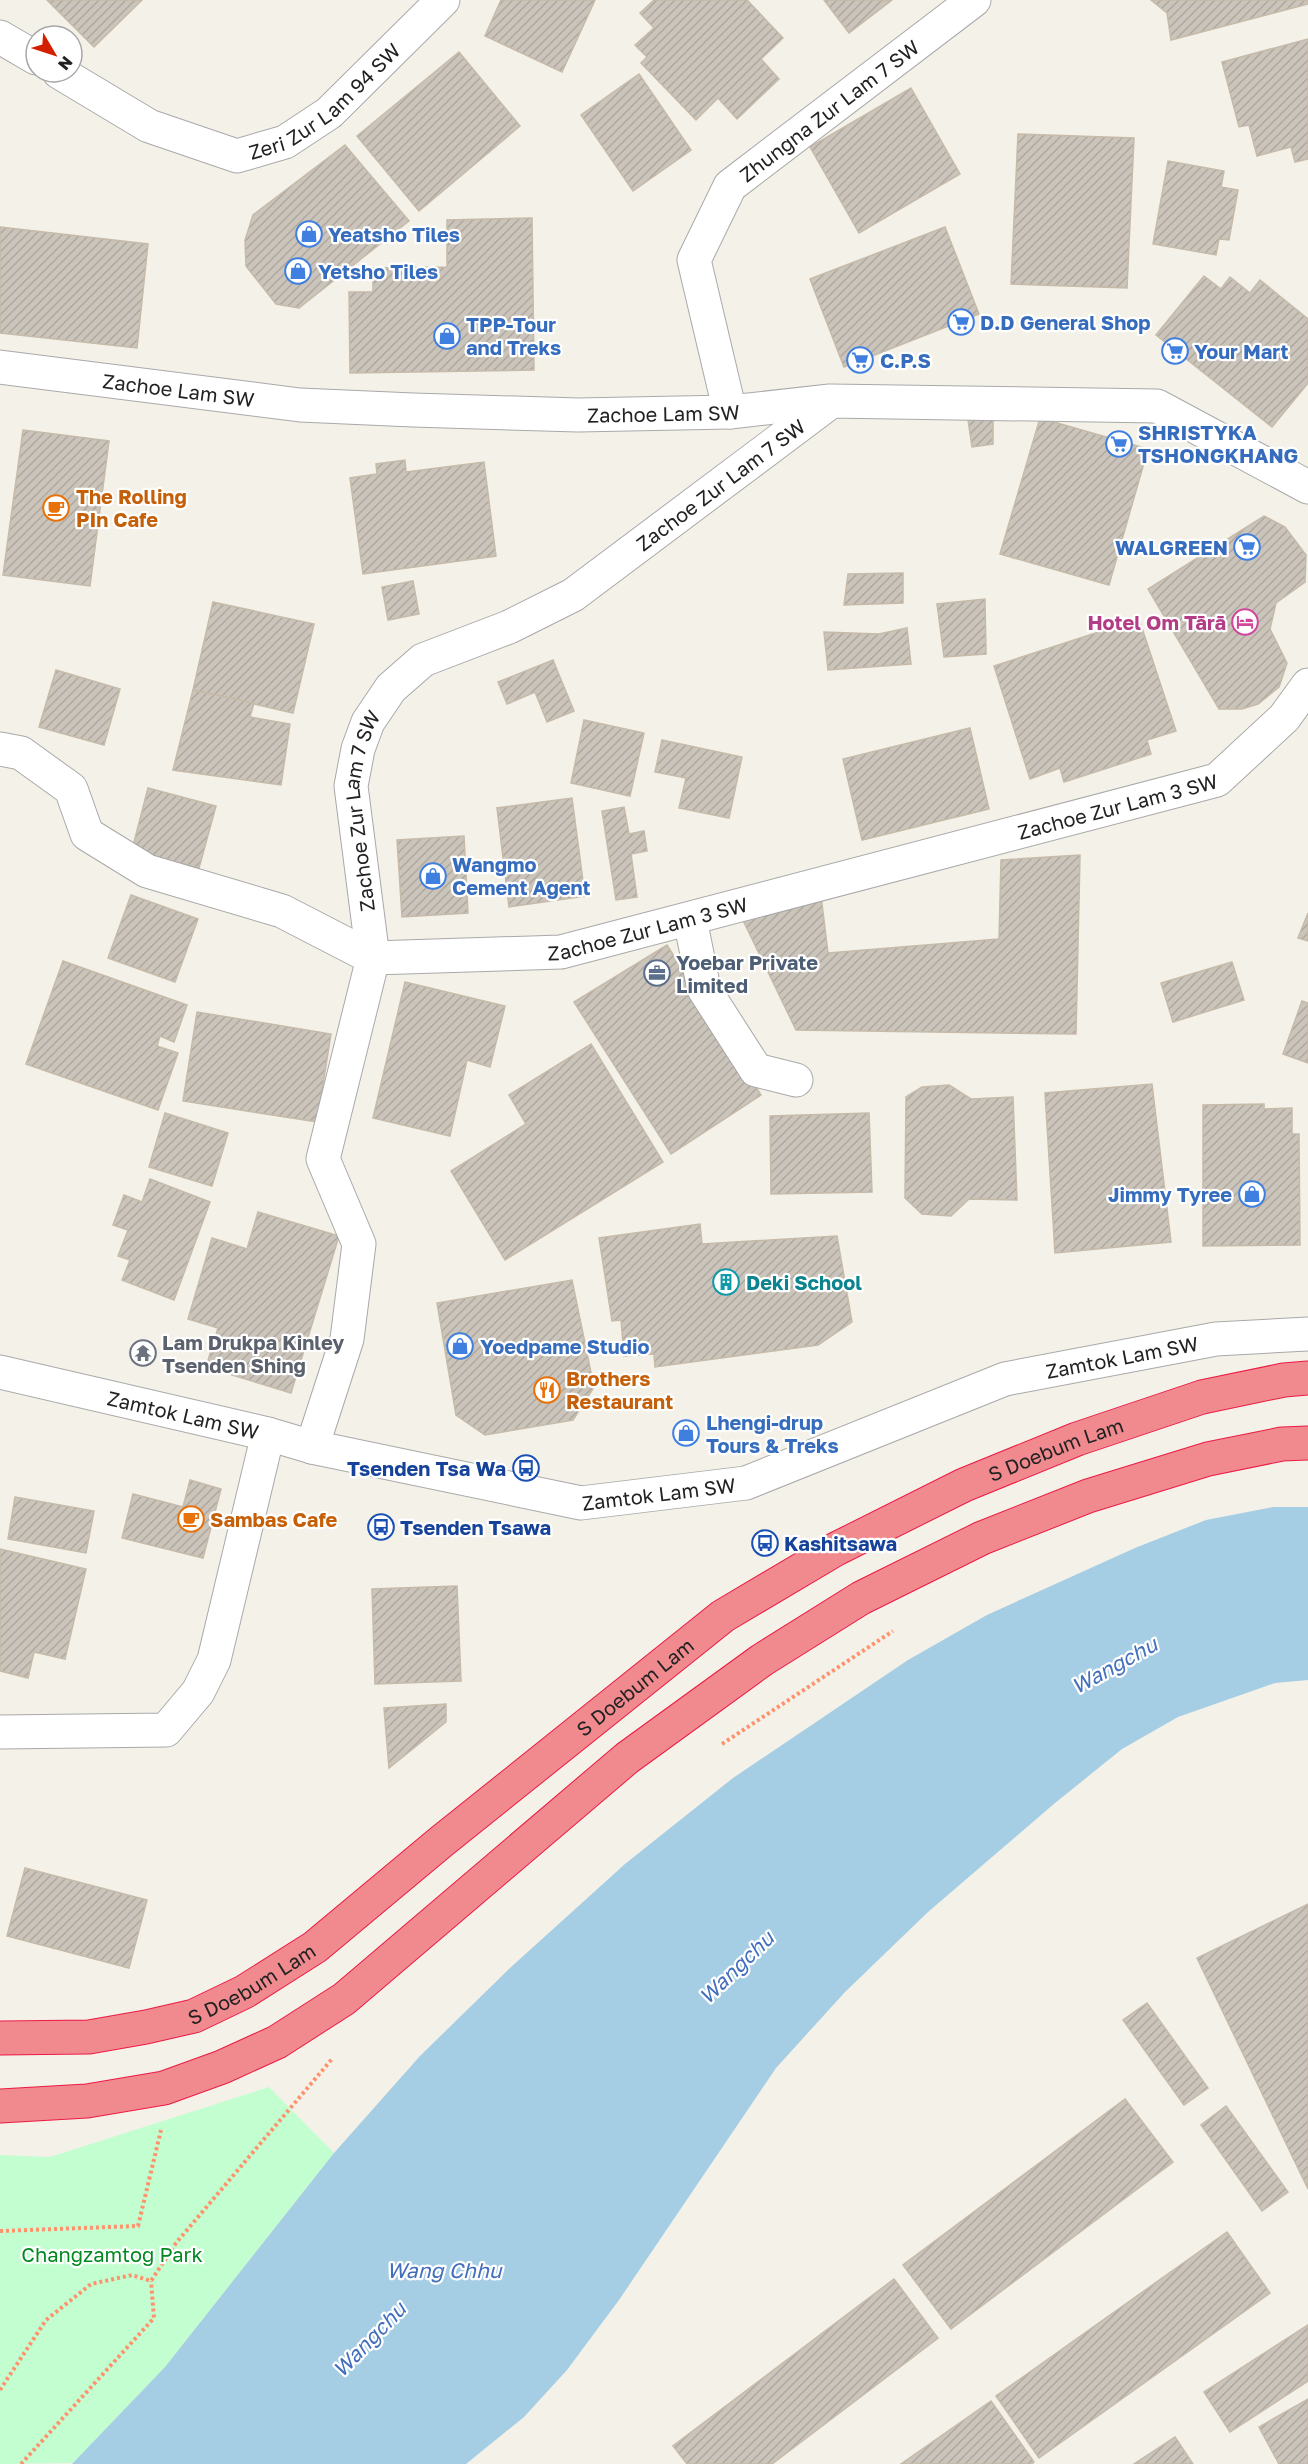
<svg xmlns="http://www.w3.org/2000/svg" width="1308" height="2464" font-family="'Golos Text',sans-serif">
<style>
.park{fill:#c3fed0}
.water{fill:#a5cde4}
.building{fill:url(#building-hatch);stroke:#c6baa9;stroke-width:1.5}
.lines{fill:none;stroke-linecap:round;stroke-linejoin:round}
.minor-casing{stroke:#a9a9a9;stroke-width:35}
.highway-casing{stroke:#ec1a44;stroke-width:35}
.path{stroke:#ff916d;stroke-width:4;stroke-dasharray:3 3;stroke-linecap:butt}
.minor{stroke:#fff;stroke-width:33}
.highway{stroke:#f08a8e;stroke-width:33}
.labels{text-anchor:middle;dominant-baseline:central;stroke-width:4.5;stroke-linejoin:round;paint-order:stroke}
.street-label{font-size:20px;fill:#222;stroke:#fff}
.shop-label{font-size:20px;font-weight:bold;fill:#366cbe;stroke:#fff;text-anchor:start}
.food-label{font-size:20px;font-weight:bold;fill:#c56008;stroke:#fff;text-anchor:start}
.hotel-label{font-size:20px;font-weight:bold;fill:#b23c85;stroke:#fff;text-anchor:end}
.service-label{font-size:20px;font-weight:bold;fill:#4e5e75;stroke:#fff;text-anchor:start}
.culture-label{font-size:20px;font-weight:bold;fill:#0d838f;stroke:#fff;text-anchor:start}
.worship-label{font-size:20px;font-weight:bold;fill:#5b616d;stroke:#fff;text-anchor:start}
.transit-label{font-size:20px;font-weight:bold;fill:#164399;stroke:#fff;text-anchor:start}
.park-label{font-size:20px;fill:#028920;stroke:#fff}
.water-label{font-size:21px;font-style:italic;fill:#446fbc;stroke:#fff}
</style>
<defs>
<pattern id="building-hatch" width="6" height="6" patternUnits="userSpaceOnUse" patternTransform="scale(1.5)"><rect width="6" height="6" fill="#cbc4ba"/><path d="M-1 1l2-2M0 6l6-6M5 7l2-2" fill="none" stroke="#aea8a0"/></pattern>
</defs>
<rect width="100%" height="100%" fill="#f3f1e8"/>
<path class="park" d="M269,2087l65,66 -169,214 -92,96 -73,1v-309l50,2z"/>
<path class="water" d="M1273,1507h35v173l-33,3 -97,34 -56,32 -67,54 -127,109 -83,80 -69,76 -157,232 -52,70 -43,47 -58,47h-394l93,-97 169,-214 86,-97 90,-88 115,-104 108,-86 175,-118 79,-45 148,-67 71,-28z"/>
<g class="building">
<path d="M47,0h95l-48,47z"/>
<path d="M501,0h94l-33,72 -77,-36z"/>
<path d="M654,0h93l36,38 -22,21 18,20 -42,40 -19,-21 -22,22 -55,-57 6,-6 -12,-12 19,-17 -14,-15z"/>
<path d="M824,0h68l-43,33z"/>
<path d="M1151,0h157v4l-137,36 -4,-27z"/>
<path d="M1308,39v120l-13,3 -4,-15 -34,9 -8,-31 -10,2 -17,-65z"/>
<path d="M459,52l61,74 -101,85 -62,-75z"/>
<path d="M639,74l52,76 -58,41 -52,-76z"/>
<path d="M911,88l49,86 -101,59 -49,-86z"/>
<path d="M1018,134l116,4 -7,150 -116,-4z"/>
<path d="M345,145l64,76 -110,87 -23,-4 -30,-38 -1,-26 8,-25z"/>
<path d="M1168,161l56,10 -3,16 17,3 -9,50 -10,-1 -3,16 -63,-11z"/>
<path d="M532,218l2,152 -184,3 -1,-81h24v-24l74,-1v-47z"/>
<path d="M0,227l148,17 -11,104 -137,-15z"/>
<path d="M945,227l34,87 -135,53 -34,-88z"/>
<path d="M1204,276l17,13 9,-12 20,16 10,-13 48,39v64l-36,44 -116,-92z"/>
<path d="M993,411v33l-21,3 -5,-34z"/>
<path d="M1040,418l108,31 -39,136 -109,-31z"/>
<path d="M23,430l86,11 -19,145 -87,-11z"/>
<path d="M405,460l1,12 78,-10 12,94 -133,18 -13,-96 27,-4 -1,-10z"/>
<path d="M1264,516l21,11 21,28 -1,27 -29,21 -6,26 17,34 -8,24 -21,17 -16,5h-23l-71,-120z"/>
<path d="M903,573v30l-59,2 4,-31z"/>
<path d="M413,581l6,33 -31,6 -6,-33z"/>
<path d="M985,599l1,55 -42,3 -7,-53z"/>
<path d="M213,602l101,22 -21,89 -100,-23z"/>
<path d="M1139,619l37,112 -29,9 4,14 -87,28 -4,-14 -30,11 -36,-113z"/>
<path d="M907,628l4,36 -83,6 -4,-38 55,2z"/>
<path d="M553,660l21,51 -27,11 -12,-30 -28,12 -9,-22z"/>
<path d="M56,670l64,19 -16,56 -65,-18z"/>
<path d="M193,690l61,13 -4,14 40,7 -9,61 -108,-15z"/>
<path d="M584,720l60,13 -14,63 -59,-13z"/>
<path d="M970,728l19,81 -127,31 -19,-81z"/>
<path d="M662,740l80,17 -13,61 -50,-10 7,-30 -31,-6z"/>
<path d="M148,788l68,18 -17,62 -67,-18z"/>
<path d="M572,798l13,98 -76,11 -12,-99z"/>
<path d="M624,807l5,27 15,-3 3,20 -16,3 6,43 -21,3 -14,-89z"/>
<path d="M464,836l4,77 -66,4 -5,-77z"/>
<path d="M1080,855l-4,179 -280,-4 -57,-118 82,-16 7,57 171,-14 2,-79z"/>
<path d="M131,895l67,24 -23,63 -67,-24z"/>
<path d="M1308,913v28l-10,-3z"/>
<path d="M667,945l94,150 -90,59 -97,-152z"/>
<path d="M63,961l124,44 -13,37 -14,-6 -3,10 21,7 -20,57 -132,-46z"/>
<path d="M1232,962l12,38 -71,22 -12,-39z"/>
<path d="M405,982l100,24 -15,61 -23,-7 -17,76 -77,-18z"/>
<path d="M1302,1001l6,2v60l-25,-9z"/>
<path d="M197,1012l134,22 -14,88 -134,-21z"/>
<path d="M591,1044l72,118 -158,98 -54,-89 75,-47 -17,-29z"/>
<path d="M1152,1084l19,158 -116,11 -10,-160z"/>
<path d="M949,1085l22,14 42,-2 4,103 -48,-1 -18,17 -29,-2 -17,-16 1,-101 16,-10z"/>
<path d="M1264,1104v5l28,-1v26h7l1,111 -97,1v-141z"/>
<path d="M165,1113l63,20 -16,53 -63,-19z"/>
<path d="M869,1113l3,79 -101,2 -1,-78z"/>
<path d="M150,1179l60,23 -36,98 -52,-20 8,-20 -12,-4 10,-26 -15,-5 11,-30 18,7z"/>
<path d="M258,1212l81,24 -48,157 -85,-26 12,-39 -30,-9 24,-81 35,11z"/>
<path d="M700,1224l2,20 135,-8 15,86 -34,23 -163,22 -1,-13 -30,2 -3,-36 -9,1 -13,-83z"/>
<path d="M572,1280l22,107 -21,33 -88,15 -29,-20 -19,-112z"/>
<path d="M190,1480l31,9 -18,69 -81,-20 11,-44 50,13z"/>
<path d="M15,1497l79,14 -8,42 -78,-14z"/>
<path d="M0,1549l86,20 -21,90 -31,-7 -6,26 -28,-7z"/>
<path d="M457,1586l4,95 -86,3 -3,-95z"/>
<path d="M446,1704v18l-57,46 -5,-60z"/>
<path d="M25,1868l122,32 -18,68 -122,-32z"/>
<path d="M1308,1904v285l-111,-231z"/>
<path d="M1147,2003l61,85 -24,17 -61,-85z"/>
<path d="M1125,2099l48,63 -222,167 -48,-64z"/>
<path d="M1226,2106l62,86 -26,19 -61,-86z"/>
<path d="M1227,2232l43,61 -231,165 -43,-62z"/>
<path d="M894,2279l44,59 -166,126h-85l-14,-18z"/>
<path d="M1308,2325v56l-78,51 -26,-40z"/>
<path d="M1308,2399v65h-29l-20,-37z"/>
<path d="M991,2401l43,61 -2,2h-131z"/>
<path d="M1175,2437l18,27h-59z"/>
</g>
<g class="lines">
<g class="minor-casing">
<g id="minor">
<path d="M0,37l36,21"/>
<path id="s1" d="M59,72l90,54 88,30 48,-14 44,-29 114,-113"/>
<path id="s2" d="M0,367l300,38 113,5 165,5 152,-3 100,-11 327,5 151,81"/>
<path id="s3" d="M730,412l-36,-152 36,-74 244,-186"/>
<path id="s4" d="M0,749l21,4 50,36 16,45 60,37 135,40 91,47 188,-6 656,-172 67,-62 24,-33"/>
<path d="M690,919l14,70 52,81 40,10"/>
<path id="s5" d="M0,1372l268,62 44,13 269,56 165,-20 259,-104 211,-40 92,-5"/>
<path id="s6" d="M312,1447l35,-108 12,-95 -36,-85 50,-201 -22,-172 7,-37 10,-27 23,-34 32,-28 86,-33 64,-32 256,-192"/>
<path d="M0,1732l166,-2 32,-38 16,-32 54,-226"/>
</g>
</g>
<g class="highway-casing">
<g id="highway">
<path id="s7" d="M0,2038l89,-1 57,-10 48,-11 50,-24 71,-45 127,-106 281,-225 113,-67 128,-64 113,-46 125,-42 82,-17 24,-2"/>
<path d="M0,2106l87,-5 77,-13 58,-21 55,-25 67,-43 283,-241 135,-98 99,-62 121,-60 106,-42 120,-37 74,-15 26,-1"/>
</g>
</g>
<g class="path">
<path d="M722,1744l171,-113"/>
<path d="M0,2231l138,-5 23,-96"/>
<path d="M0,2390l46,-70 45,-36 41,-9 19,6 25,-38 156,-184"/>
<path d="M21,2464l133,-146 -3,-37"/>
</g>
<use href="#minor" class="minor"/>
<use href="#highway" class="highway"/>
</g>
<defs>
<g id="shop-ring" transform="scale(1.35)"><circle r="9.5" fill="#fff" stroke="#3f7fe0" stroke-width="1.5"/><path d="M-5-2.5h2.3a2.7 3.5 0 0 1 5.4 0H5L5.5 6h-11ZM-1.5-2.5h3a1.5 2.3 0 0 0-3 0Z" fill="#3f7fe0"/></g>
<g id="supermarket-ring" transform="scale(1.35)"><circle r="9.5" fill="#fff" stroke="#3f7fe0" stroke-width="1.5"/><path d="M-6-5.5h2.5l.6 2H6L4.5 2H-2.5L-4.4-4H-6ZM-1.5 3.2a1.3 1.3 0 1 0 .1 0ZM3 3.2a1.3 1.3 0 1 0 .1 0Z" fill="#3f7fe0"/></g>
<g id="cafe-ring" transform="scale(1.35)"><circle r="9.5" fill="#fff" stroke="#e8710a" stroke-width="1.5"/><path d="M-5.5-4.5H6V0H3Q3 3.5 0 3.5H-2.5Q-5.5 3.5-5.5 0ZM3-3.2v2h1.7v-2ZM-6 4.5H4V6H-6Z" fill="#e8710a"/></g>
<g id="hotel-ring" transform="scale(1.35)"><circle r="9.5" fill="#fff" stroke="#d1479c" stroke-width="1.5"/><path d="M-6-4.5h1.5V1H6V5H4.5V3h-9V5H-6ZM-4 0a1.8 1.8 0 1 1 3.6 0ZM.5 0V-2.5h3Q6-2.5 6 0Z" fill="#d1479c"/></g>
<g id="office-ring" transform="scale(1.35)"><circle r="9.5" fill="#fff" stroke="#5c6f8a" stroke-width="1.5"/><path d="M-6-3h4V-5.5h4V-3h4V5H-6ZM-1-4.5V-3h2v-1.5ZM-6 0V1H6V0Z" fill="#5c6f8a"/></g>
<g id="building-ring" transform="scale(1.35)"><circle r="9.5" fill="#fff" stroke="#0f9aa8" stroke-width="1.5"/><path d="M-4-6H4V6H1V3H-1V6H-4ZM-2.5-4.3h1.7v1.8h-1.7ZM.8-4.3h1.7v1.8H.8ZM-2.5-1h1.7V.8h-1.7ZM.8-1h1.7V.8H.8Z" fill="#0f9aa8"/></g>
<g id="temple-ring" transform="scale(1.35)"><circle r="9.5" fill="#fff" stroke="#6b7280" stroke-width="1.5"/><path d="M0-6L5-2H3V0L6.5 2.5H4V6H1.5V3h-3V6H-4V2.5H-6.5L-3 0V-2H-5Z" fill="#6b7280"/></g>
<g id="restaurant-ring" transform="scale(1.35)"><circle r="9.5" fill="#fff" stroke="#e8710a" stroke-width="1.5"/><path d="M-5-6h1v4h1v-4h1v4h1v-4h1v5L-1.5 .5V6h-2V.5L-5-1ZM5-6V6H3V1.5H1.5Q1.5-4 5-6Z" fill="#e8710a"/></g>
<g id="bus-ring" transform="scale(1.35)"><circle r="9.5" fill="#fff" stroke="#1a4fb4" stroke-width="1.5"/><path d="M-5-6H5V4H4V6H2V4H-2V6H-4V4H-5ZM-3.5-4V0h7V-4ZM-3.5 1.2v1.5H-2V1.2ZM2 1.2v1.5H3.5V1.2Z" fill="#1a4fb4"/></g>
</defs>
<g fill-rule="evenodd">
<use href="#shop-ring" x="309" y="234"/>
<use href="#shop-ring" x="298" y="271"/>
<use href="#supermarket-ring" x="961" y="322"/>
<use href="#shop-ring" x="447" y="336"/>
<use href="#supermarket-ring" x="1175" y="351"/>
<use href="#supermarket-ring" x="860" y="360"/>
<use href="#supermarket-ring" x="1119" y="444"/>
<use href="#cafe-ring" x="56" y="508"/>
<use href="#supermarket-ring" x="1247" y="547"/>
<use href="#hotel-ring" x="1245" y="622"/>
<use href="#shop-ring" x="433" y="876"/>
<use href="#office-ring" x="657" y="973"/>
<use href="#shop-ring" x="1252" y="1194"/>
<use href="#building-ring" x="726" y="1282"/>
<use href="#shop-ring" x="460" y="1346"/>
<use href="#temple-ring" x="143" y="1353"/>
<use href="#restaurant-ring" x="547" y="1390"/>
<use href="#shop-ring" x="686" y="1433"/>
<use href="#bus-ring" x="526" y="1468"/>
<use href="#cafe-ring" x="191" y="1519"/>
<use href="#bus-ring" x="381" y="1527"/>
<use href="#bus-ring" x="765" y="1543"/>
</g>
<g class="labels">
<g class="street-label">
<text stroke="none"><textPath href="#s1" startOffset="303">Zeri Zur Lam 94 SW</textPath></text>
<text stroke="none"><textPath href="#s3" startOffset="363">Zhungna Zur Lam 7 SW</textPath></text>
<text stroke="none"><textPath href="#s2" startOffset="180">Zachoe Lam SW</textPath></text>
<text stroke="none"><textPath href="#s2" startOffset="666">Zachoe Lam SW</textPath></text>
<text stroke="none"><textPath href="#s6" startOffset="1180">Zachoe Zur Lam 7 SW</textPath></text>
<text stroke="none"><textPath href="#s4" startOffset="1208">Zachoe Zur Lam 3 SW</textPath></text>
<text stroke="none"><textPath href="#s6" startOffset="658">Zachoe Zur Lam 7 SW</textPath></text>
<text stroke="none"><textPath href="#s4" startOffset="722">Zachoe Zur Lam 3 SW</textPath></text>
<text stroke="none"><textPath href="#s5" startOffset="1160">Zamtok Lam SW</textPath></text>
<text stroke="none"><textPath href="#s5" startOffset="188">Zamtok Lam SW</textPath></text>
<text stroke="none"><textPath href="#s7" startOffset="1234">S Doebum Lam</textPath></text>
<text stroke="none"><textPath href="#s5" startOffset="674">Zamtok Lam SW</textPath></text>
<text stroke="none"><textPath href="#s7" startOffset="748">S Doebum Lam</textPath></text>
<text stroke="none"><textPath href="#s7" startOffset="262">S Doebum Lam</textPath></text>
</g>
<g class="shop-label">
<text x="328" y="234">Yeatsho Tiles</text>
<text x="318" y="271">Yetsho Tiles</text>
<text x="980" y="322">D.D General Shop</text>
<text x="466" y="324">TPP-Tour<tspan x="466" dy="23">and Treks</tspan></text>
<text x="1194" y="351">Your Mart</text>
<text x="880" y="360">C.P.S</text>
<text x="1138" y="432">SHRISTYKA<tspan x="1138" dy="23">TSHONGKHANG</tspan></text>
<text x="1228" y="547" text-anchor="end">WALGREEN</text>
<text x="452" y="864">Wangmo<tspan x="452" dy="23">Cement Agent</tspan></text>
<text x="1232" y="1194" text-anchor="end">Jimmy Tyree</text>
<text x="480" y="1346">Yoedpame Studio</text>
<text x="706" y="1422">Lhengi-drup<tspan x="706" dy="23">Tours &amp; Treks</tspan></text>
</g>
<g class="food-label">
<text x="76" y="496">The Rolling<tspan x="76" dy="23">PIn Cafe</tspan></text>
<text x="566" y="1378">Brothers<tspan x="566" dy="23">Restaurant</tspan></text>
<text x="210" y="1519">Sambas Cafe</text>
</g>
<g class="hotel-label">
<text x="1226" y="622">Hotel Om Tārā</text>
</g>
<g class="service-label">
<text x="676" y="962">Yoebar Private<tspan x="676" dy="23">Limited</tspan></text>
</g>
<g class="culture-label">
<text x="746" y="1282">Deki School</text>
</g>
<g class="worship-label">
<text x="162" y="1342">Lam Drukpa Kinley<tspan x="162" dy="23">Tsenden Shing</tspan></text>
</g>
<g class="transit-label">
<text x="506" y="1468" text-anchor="end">Tsenden Tsa Wa</text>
<text x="400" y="1527">Tsenden Tsawa</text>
<text x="784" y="1543">Kashitsawa</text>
</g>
<g class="park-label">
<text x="112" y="2254">Changzamtog Park</text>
</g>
<g class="water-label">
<text transform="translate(1114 1665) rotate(-29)">Wangchu</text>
<text transform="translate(736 1967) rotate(-44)">Wangchu</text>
<text x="444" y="2270">Wang Chhu</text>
<text transform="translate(369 2339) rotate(-46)">Wangchu</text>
</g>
</g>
<g transform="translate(54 54) rotate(129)"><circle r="28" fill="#ffffff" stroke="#a7a7a7" stroke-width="1.5"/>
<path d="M0-4.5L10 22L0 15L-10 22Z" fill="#d41e00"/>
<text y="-9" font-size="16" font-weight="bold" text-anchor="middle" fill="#222222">N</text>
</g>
</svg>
